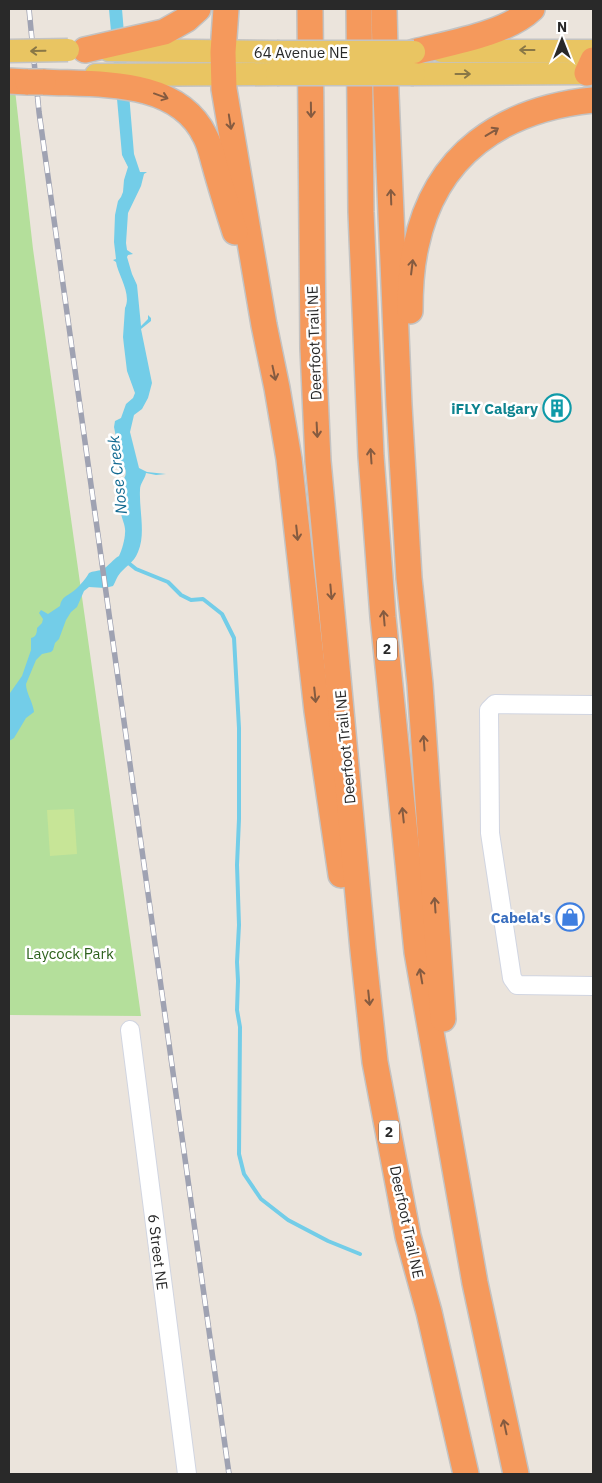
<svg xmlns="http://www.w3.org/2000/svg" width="602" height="1483" font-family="'IBM Plex Sans',sans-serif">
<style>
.green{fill:#b4df9b}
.pitch{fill:#c7e597}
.water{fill:#73cde8}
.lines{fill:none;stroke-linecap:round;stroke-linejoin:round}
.stream{stroke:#73cde8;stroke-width:4}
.minor-casing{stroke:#d1d5e1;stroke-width:20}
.major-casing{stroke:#c3c3c3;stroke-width:25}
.highway-casing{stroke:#c3c3c3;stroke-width:28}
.minor{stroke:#fff;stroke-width:18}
.major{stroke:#e9c562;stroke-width:22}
.highway{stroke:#f5995c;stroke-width:25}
.rail-casing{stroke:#9fa2b2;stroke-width:5.5}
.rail{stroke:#fff;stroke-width:4;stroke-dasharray:11;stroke-linecap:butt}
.major-bridge-casing{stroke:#c3c3c3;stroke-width:25;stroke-linecap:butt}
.highway-bridge-casing{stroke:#c3c3c3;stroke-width:28;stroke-linecap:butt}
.major-bridge{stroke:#e9c562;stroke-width:22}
.highway-bridge{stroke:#f5995c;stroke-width:25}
.oneway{stroke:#897746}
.oneway2{stroke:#855b40}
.labels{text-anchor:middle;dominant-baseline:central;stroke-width:5;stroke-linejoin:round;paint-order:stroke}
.shield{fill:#fff;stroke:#696969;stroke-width:1}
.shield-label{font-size:14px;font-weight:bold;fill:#292929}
.street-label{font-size:15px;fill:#292929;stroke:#fff}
.culture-label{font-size:15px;font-weight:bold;fill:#0d838f;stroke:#fff;text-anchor:end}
.shop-label{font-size:15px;font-weight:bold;fill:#366cbe;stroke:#fff;text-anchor:end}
.park-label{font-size:15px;fill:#2e621d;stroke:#fff}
.water-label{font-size:16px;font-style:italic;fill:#146b92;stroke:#fff}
</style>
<rect width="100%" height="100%" fill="#ebe4dc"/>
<path class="green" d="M9,90h6l18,159 108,767 -132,-1z"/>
<path class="pitch" d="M74,809l3,45 -27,2 -3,-46z"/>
<path class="water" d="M109,9h13l12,145 6,18h7l-3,2 -3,12 -13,27 -2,30 1,7 6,4 -5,1 -1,2 5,17 5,11 4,41 7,-7v-4l3,3v3l-10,8 11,54 -4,15 -6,11 -8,6 -4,17 9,36 8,4 19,2 -10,1 -10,-2c-1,6 -6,10 -6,17 -1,20 6,44 -2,62 -4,11 -14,15 -20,24 -2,3 -3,7 -5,10l-8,2 -16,-1 -5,4 -7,16 -6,5 -5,8 -7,19 -4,4 -2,7 -2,2 -9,2 -6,6 -10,24c0,9 7,18 8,28l-8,6 -12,20 -5,3v-16l1,-1 -1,-7 1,-24 12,-17 9,-26v-12c5,-1 6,-5 6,-10l5,-5 1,-4 -4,-6 2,-3 7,4 12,-8c1,-10 10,-11 16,-17 5,-5 9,-9 13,-16 4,-2 8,-2 13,-3 7,-4 11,-11 17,-14 3,-6 6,-17 6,-23 1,-7 -3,-13 -4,-20 -2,-10 1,-18 -5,-26l2,-7 1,-1 2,3c9,-8 4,-18 -5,-24l2,-11 -4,-20 1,-6 6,-3 5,-14 7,-6 2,-5 -8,-22 -3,-25 -1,-9 2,-29c7,-14 -7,-33 -9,-46l-3,-2 3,-1 -2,-17 1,-27 3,-14 3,-4 2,-5 1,-12 4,-13 -6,-12z"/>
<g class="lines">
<path class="stream" d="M126,561l10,8 32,13 13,13 10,5 12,-1 19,15 12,24 5,90v91l-2,46 2,60 -2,37 1,19 -1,29 3,17 -1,127 5,20 17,25 27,21 40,21 32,13"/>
<g class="minor-casing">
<g id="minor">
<path d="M593,705l-98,-1 -6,6 1,123 22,145 5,7 76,1"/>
<path d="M130,1030l57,444"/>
</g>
</g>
<g class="major-casing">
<g id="major">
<path d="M109,50l168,2"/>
<path d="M442,51h151"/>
<path d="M414,74l173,-1"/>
<path d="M96,75l181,-1"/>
</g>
</g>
<g class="highway-casing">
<g id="highway">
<path d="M226,9l-3,43 1,37 40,236 13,63 12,71 28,252 24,164"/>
<path d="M310,9l3,339 5,113 45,489 12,112 33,174 21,76 37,162"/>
<path d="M359,9l2,203 10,244 12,161 34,335 58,331 41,191"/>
<path d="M384,9l2,85 13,311 10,173 11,106 23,335"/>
<path d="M85,50l79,-18 23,-13 11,-10"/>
<path d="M414,52c35,-9 92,-18 118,-43"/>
<path d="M587,73l6,-13"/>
<path d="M9,81l19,1"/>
<path d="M43,82c55,3 134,-4 162,54 5,9 7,20 10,30 6,22 13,44 20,66"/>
<path d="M410,311c0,-22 1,-44 6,-65 19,-92 87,-137 177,-146"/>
</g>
</g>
<use href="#minor" class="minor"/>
<use href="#major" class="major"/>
<use href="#highway" class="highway"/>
<g class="rail-casing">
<path id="rail" d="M29,9l10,103 190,1362"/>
</g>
<use href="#rail" class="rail"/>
<g class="major-bridge-casing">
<g id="major-bridge">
<path d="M9,51l59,-1"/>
<path d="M277,52h137"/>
<path d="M277,74h137"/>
</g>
</g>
<g class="highway-bridge-casing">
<path id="highway-bridge" d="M28,82h15"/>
</g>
<use href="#major-bridge" class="major-bridge"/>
<use href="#highway-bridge" class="highway-bridge"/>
</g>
<defs><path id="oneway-shaft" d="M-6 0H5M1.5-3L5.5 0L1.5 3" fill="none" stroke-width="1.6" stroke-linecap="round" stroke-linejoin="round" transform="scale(1.25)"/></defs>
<g class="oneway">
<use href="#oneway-shaft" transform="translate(527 50) rotate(180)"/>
<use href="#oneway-shaft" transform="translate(38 51) rotate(179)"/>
<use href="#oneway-shaft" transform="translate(463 74)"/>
</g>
<g class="oneway2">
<use href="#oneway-shaft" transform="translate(161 96) rotate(20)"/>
<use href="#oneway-shaft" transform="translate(311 110) rotate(89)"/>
<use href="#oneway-shaft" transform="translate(230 122) rotate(81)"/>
<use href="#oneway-shaft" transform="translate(492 132) rotate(-31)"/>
<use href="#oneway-shaft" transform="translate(391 197) rotate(-92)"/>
<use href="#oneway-shaft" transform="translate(412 267) rotate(-83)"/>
<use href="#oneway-shaft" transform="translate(274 373) rotate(78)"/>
<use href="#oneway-shaft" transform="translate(317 430) rotate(87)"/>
<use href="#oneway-shaft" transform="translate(371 456) rotate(-94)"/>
<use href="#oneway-shaft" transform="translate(297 533) rotate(84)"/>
<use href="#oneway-shaft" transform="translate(331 592) rotate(85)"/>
<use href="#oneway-shaft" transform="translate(384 618) rotate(-95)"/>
<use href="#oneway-shaft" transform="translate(315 695) rotate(84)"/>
<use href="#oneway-shaft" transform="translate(424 743) rotate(-94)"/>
<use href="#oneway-shaft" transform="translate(403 815) rotate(-96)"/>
<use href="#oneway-shaft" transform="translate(435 905) rotate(-94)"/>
<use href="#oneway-shaft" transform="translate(421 976) rotate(-100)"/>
<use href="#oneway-shaft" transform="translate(369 998) rotate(84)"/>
<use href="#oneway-shaft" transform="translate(505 1427) rotate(-102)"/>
</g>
<defs>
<g id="building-ring" transform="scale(1.4375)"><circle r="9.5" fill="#fff" stroke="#0f9aa8" stroke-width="1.5"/><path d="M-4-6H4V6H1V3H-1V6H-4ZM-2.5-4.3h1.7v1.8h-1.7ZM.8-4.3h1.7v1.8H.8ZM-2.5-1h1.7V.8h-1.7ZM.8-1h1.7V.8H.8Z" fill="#0f9aa8"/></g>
<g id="shop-ring" transform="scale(1.4375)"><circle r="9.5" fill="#fff" stroke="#3f7fe0" stroke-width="1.5"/><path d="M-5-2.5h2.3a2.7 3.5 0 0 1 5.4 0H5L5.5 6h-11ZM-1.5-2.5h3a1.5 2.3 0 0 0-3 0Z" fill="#3f7fe0"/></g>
</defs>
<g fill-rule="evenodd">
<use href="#building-ring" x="557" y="408"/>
<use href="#shop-ring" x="570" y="917"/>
</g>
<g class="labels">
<g class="shield">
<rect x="377" y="637.5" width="20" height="23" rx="4"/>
<rect x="379" y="1120.5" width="20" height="23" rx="4"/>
</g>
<g class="shield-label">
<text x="387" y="649">2</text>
<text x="389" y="1132">2</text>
</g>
<g class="street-label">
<text x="301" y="52">64 Avenue NE</text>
<text transform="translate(314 343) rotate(-92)">Deerfoot Trail NE</text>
<text transform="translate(345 747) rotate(-95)">Deerfoot Trail NE</text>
<text transform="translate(407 1222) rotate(78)">Deerfoot Trail NE</text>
<text transform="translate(158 1252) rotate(83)">6 Street NE</text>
</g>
<g class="culture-label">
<text x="538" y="408">iFLY Calgary</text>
</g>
<g class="shop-label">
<text x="551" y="917">Cabela's</text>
</g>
<g class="park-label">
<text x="70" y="953">Laycock Park</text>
</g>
<g class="water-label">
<text transform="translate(117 475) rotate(-96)">Nose Creek</text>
</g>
</g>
<rect width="602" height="1483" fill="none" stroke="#292929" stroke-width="20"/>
<g transform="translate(562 40)" stroke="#ffffff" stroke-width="4" paint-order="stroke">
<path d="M0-4L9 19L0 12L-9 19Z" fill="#292929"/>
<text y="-8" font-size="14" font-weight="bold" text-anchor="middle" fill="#292929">N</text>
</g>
</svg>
